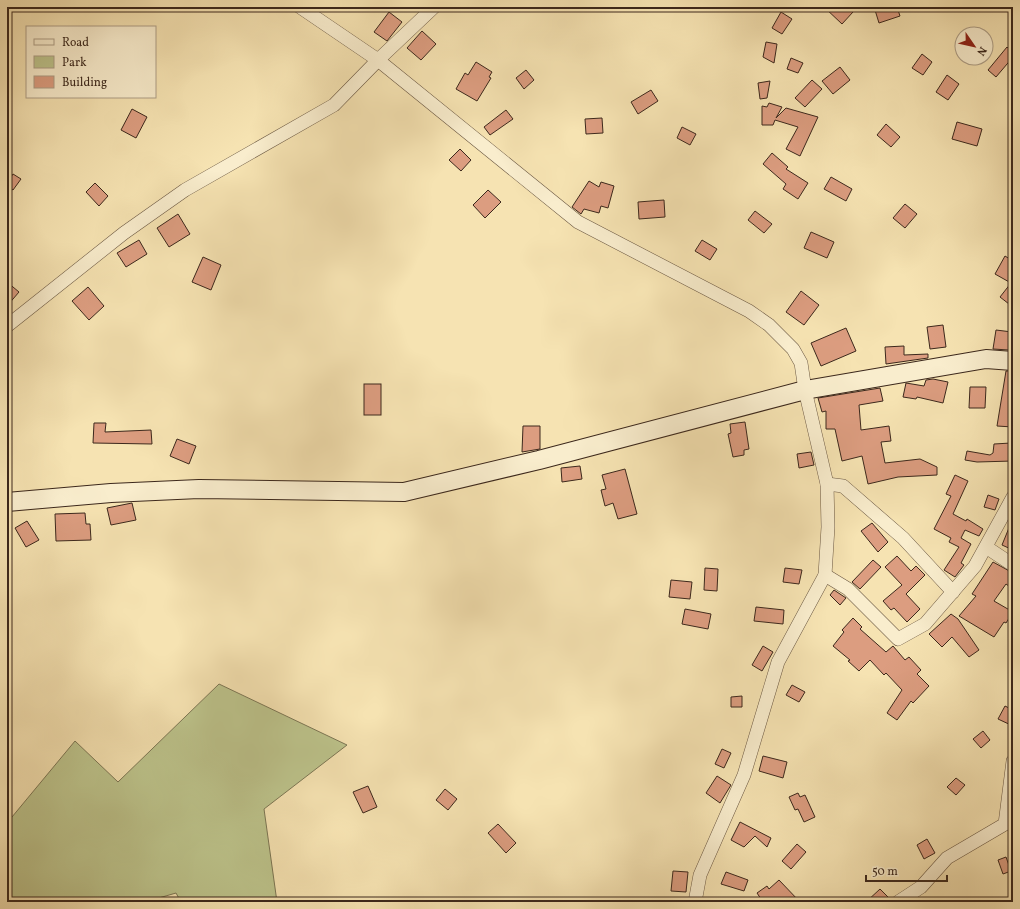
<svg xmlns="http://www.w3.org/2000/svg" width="1020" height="909" font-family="Vollkorn,serif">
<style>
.green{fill:#bdc48c;stroke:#7c7654}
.building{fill:#dc9d80;stroke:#3c281c}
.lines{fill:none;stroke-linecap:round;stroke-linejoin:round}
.street-casing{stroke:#6a5742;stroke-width:14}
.secondary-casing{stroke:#3c281c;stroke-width:20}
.street{stroke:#f9edcd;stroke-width:13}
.secondary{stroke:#f9edcd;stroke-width:18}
</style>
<rect width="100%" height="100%" fill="#f6e3b2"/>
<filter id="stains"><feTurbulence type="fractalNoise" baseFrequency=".005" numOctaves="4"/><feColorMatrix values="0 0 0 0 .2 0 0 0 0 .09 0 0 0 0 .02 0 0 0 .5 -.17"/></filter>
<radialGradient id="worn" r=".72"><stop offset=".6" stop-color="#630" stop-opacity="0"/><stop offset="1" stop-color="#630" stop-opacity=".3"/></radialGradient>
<path class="green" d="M219,684l128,61 -83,64 13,93h-96l-5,-9 -31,9h-138v-79l68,-82 43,41z"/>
<g class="building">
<path d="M824,7h24l5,5 -11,12z"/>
<path d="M885,7h12l3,9 -21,7 -4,-13z"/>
<path d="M389,12l13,10 -15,19 -13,-9z"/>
<path d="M781,12l11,7 -10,15 -10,-6z"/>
<path d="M422,31l14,13 -15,16 -14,-12z"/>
<path d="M766,42l11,2 -3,19 -11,-6z"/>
<path d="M1007,47l6,6v4l-17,20 -8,-7z"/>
<path d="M922,54l10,8 -9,13 -11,-7z"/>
<path d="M791,58l12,5 -5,10 -11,-4z"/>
<path d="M476,62l16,10 -3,5 2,1 -14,23 -21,-12 9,-16 3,2z"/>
<path d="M840,67l10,13 -17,14 -11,-13z"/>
<path d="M526,70l8,10 -10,9 -8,-11z"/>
<path d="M947,75l12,9 -11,16 -12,-8z"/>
<path d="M812,80l10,9 -17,18 -10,-9z"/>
<path d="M770,81l-3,17 -7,1 -2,-16z"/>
<path d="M651,90l7,11 -20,13 -7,-12z"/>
<path d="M769,103l13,4 -6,11 10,-10 32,9 -18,39 -14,-7 12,-22 -23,-7 -2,5h-11v-19l5,1z"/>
<path d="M132,109l15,8 -11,21 -15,-8z"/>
<path d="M506,110l7,9 -23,16 -6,-8z"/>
<path d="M602,118l1,15 -17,1 -1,-15z"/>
<path d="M957,122l25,7 -5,17 -25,-7z"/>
<path d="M886,124l14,13 -9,10 -14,-12z"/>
<path d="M682,127l14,7 -6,11 -13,-7z"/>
<path d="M460,149l11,11 -10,11 -12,-11z"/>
<path d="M772,153l16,14 -2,2 22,14 -10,16 -15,-10 3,-5 -23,-20z"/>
<path d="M13,174l8,5 -8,11 -6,-4v-3z"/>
<path d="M831,177l21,12 -6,12 -22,-12z"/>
<path d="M589,181l10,6 2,-5 13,4 -6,22 -7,-2 -2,7 -15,-4 -3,5 -9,-7z"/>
<path d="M95,183l13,13 -9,10 -13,-14z"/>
<path d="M488,190l13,12 -16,16 -12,-13z"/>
<path d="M664,200l1,17 -26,2 -1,-17z"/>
<path d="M905,204l12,10 -12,14 -12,-10z"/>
<path d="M755,211l17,13 -8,9 -16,-13z"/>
<path d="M178,214l12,20 -21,13 -12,-19z"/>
<path d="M811,232l23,10 -7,16 -23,-10z"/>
<path d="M139,240l8,14 -21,13 -9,-14z"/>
<path d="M702,240l15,9 -7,11 -15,-9z"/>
<path d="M1005,256l8,5v37l-4,6 -9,-7 11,-14 -16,-9z"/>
<path d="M203,257l18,8 -10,25 -19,-8z"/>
<path d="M7,282l12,10 -12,14z"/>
<path d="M88,287l16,19 -15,14 -17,-19z"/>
<path d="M801,291l18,14 -15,20 -18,-13z"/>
<path d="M943,325l3,22 -16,2 -3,-22z"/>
<path d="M846,328l10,23 -35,15 -10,-23z"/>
<path d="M996,330l16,2 -3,18 -16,-1z"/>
<path d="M904,346v9l24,-1v4l-42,6 -1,-17z"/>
<path d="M1006,371h7v56l-16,-1z"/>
<path d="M933,379l15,3 -5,21 -26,-6 -1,2 -13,-2 3,-14 18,3 2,-6z"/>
<rect x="364" y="384" width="17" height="31"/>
<path d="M970,387h16l-1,21h-16z"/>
<path d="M880,388l3,13 -24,4 2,25 28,-4 2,15 -10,1 4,21 35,-4 17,8v8l-39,2 -30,7 -6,-28 -20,5 -7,-32h-9v-18l-4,1 -4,-14z"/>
<path d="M745,422l4,27 -5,1v5l-11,2 -5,-23 3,-1 -1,-9z"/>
<path d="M94,423h12l-1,9 46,-2 1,14 -59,-1z"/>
<path d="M523,426h17v23l-18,3z"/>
<path d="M177,439l19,7 -7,18 -19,-8z"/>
<path d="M1011,443l2,18 -36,1 -12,-2 2,-9 23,4 3,-2 1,-9z"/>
<path d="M811,452l3,13 -15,3 -2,-14z"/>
<path d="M580,466l2,13 -20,3 -1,-14z"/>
<path d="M625,469l12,45 -19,5 -5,-16 -8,3 -4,-16 5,-1 -4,-14z"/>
<path d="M955,475l13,6 -15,33 13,7 1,-2 16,10 -4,7 -14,-6 -4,8 10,6 -10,19 3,2 -9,12 -11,-7 15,-23 -10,-5 2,-4 -17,-9 17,-33 -5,-2z"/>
<path d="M988,495l11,4 -4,11 -11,-3z"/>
<path d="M132,503l4,17 -25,5 -4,-17z"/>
<path d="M85,513l1,11h4l1,16 -35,1 -1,-27z"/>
<path d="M1013,518v32l-11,-5z"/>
<path d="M27,521l12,19 -13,7 -11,-19z"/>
<path d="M872,523l16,19 -10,10 -17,-21z"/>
<path d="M897,556l14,15 5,-5 9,9 -19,19 14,15 -13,13 -13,-14 -3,2 -8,-9 19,-16 -17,-18z"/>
<path d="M873,560l8,7 -21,22 -8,-7z"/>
<path d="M993,562l20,11v16l-7,-5 -12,17 19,11 -7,11 -2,-1 -10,15 -35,-21 17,-20 -4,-2z"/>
<path d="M705,568l13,1 -1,22 -13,-1z"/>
<path d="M785,568l17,2 -3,14 -16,-2z"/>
<path d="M671,580l21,2 -2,17 -21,-2z"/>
<path d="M834,590l12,8 -6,7 -10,-10z"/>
<path d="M756,607l28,3 -1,14 -29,-3z"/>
<path d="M685,609l26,5 -3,15 -26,-5z"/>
<path d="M951,614l7,5 21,31 -10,7 -17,-20 -10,10 -13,-13z"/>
<path d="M853,618l9,9 -2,2 26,23 7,-6 12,14 4,-3 12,13 -4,4 12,12 -16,17 -2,-2 -14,19 -10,-7 15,-23 -16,-17 -2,2 -14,-15 -11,11 -11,-10 2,-1 -17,-14 11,-14 -2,-2z"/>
<path d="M763,646l10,6 -11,19 -10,-6z"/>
<path d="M792,685l13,7 -6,10 -13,-7z"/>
<path d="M742,696v11h-11v-10z"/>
<path d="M1005,706l8,4v16l-15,-7z"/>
<path d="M983,731l7,9 -9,8 -8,-9z"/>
<path d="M722,749l9,4 -7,15 -9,-4z"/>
<path d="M763,756l24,6 -4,16 -24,-7z"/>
<path d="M717,776l14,9 -11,18 -14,-10z"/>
<path d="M956,778l9,7 -9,10 -9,-8z"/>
<path d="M368,786l9,21 -14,6 -10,-21z"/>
<path d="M445,789l12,10 -9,11 -12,-10z"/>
<path d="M798,793l2,4 5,-2 10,22 -11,5 -6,-13 -3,1 -6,-13z"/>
<path d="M740,822l31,16 -4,9 -12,-11 -11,11 -13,-7z"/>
<path d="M498,824l18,19 -10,10 -18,-20z"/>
<path d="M927,839l8,14 -11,6 -7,-14z"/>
<path d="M797,844l9,8 -15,17 -9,-8z"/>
<path d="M1006,857l5,14 -8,3 -5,-14z"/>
<path d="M673,871l15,1 -2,20 -15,-1z"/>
<path d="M726,872l22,8 -4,11 -23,-7z"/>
<path d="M779,880l21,22h-37l-6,-9 10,-7 2,3z"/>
<path d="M880,889l8,8 -6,5h-16z"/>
</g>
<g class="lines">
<g class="street-casing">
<g id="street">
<path d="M300,7l78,53 200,162 171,89 20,14 24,24 8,14 4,27 22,94 1,43 -3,48 -47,87 -34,113 -44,100 -5,27"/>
<path d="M7,326l117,-93 61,-43 149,-85 44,-45 56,-53"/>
<path d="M827,484l16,2 60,52 50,54"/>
<path d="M986,547l27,18"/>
<path d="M825,575l23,14 50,50 27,-15 50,-58 38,-69"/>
<path d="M898,902l23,-15 26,-29 58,-34 8,-63"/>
</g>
</g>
<g class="secondary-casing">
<path id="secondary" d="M7,502l104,-9 88,-4 205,3 135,-32 266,-70 181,-31 27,2"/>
</g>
<use href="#street" class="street"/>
<use href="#secondary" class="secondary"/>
</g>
<rect width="1020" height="909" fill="none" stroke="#f6e3b2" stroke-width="24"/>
<rect x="8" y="8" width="1004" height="893" fill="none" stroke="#3c281c" stroke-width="2"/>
<rect x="12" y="12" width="996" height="885" fill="none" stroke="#3c281c"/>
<rect x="26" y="26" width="130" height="72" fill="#f9edcd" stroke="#ad9e86"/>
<rect x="34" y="39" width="20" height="6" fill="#f9edcd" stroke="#ad9e86"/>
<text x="62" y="46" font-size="12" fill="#3c281c">Road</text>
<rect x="34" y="56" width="20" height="12" fill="#bdc48c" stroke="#ad9e86"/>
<text x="62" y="66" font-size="12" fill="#3c281c">Park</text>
<rect x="34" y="76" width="20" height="12" fill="#dc9d80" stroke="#ad9e86"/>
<text x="62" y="86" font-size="12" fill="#3c281c">Building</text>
<g transform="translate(974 46) rotate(124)"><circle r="19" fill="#f9edcd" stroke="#ad9e86"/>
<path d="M0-3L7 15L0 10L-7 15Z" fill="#8f2418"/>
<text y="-6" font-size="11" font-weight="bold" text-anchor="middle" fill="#3c281c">N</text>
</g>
<path d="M866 875v6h81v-6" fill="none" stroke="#3c281c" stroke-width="2"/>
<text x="872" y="875" font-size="12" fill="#3c281c" stroke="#f9edcd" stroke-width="3" paint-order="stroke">50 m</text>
<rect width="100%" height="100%" filter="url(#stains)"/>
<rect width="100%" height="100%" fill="url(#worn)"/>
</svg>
